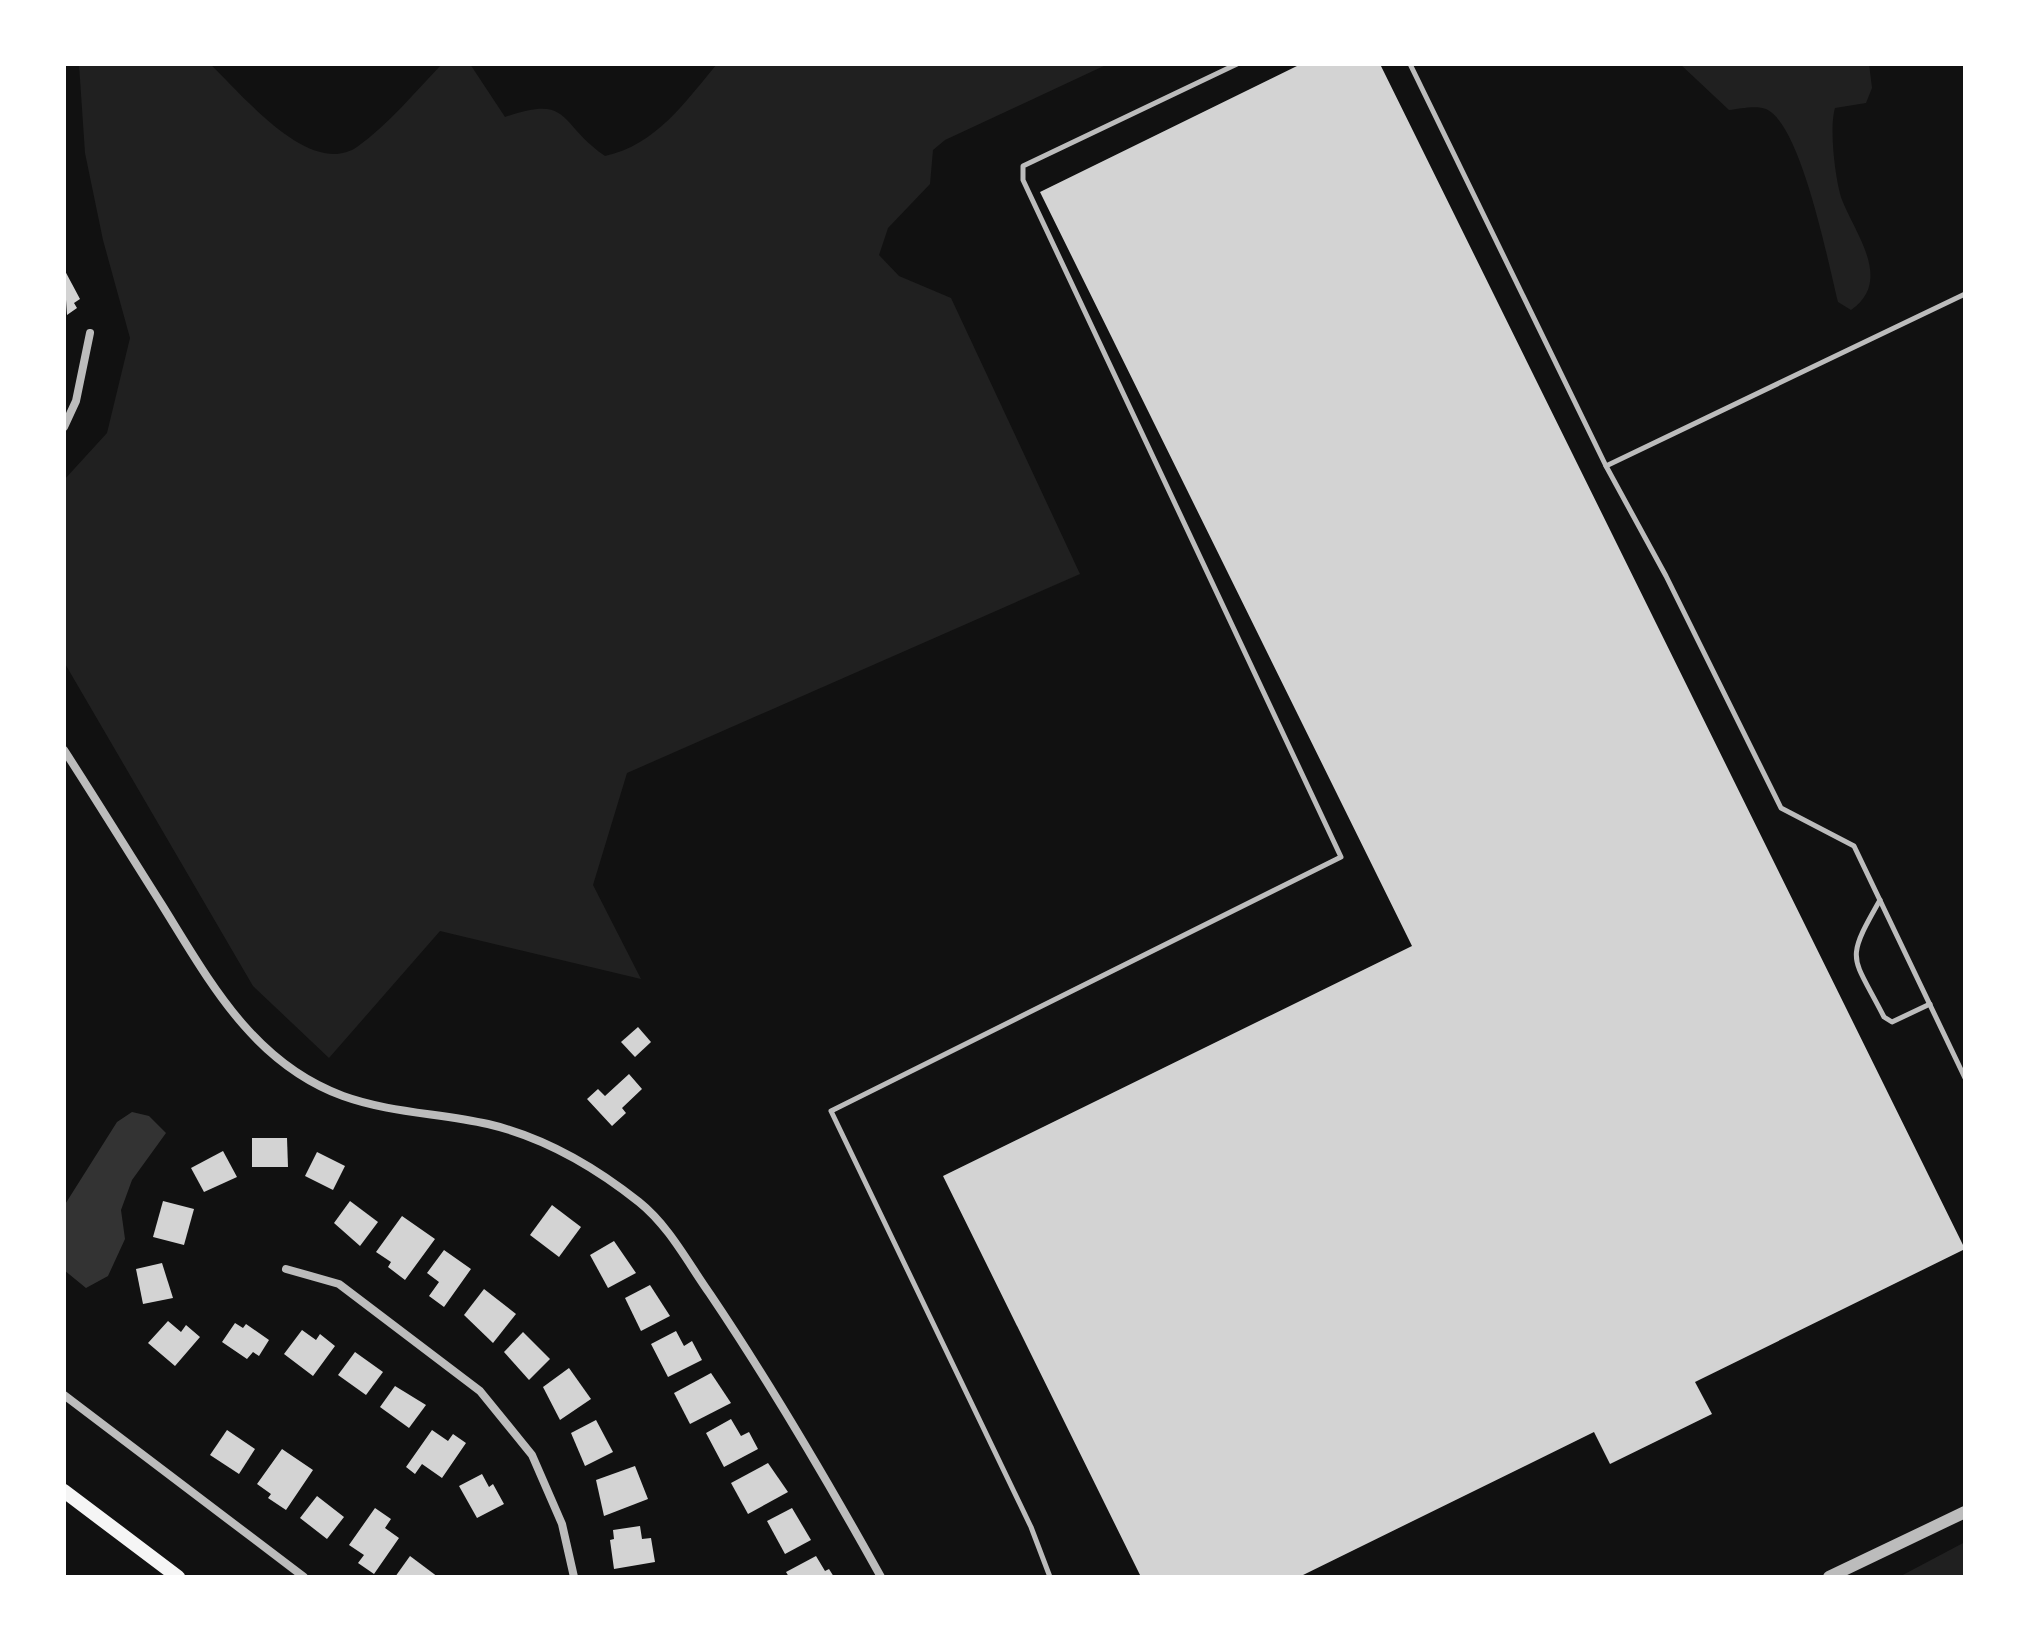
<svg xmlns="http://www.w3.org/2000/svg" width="2029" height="1641" font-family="'Space Grotesk',sans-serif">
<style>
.green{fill:#202020}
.water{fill:#333}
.building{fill:#d3d3d3}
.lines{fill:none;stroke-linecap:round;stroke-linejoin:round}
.service{stroke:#bcbcbc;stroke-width:5}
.minor{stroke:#bcbcbc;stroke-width:8}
.tertiary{stroke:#bcbcbc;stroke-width:12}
.secondary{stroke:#f5f5f5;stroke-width:14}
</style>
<rect width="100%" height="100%" fill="#111"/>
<g class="green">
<path d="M79,64h131c31,29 100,115 147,83 31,-22 59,-56 85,-83h28l35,53c67,-23 52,6 100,39 51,-11 80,-54 112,-92h391l-163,76 -12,10 -3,34 -42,44 -9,27 20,21 52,22 129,276 -453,199 -34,112 48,94 -201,-48 -111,127 -76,-72 -189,-324v-182l43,-47 23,-95 -27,-98 -18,-87z"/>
<path d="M1680,64h189l3,24 -6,15 -31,5c-6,20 0,71 7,92 14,35 51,81 9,110l-13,-8c-10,-40 -37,-178 -72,-193 -10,-4 -27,0 -37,1z"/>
<path d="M1965,1542v35h-66z"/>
</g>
<path class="water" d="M132,1112l17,4 17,17 -34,47 -11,30 4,29 -17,37 -22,12 -22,-18v-64l53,-84z"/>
<g class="building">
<path d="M1301,64h79l585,1185 -270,133 17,32 -102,50 -16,-32 -295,145h-158l-198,-401 469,-230 -372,-754z"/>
<path d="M64,269l16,30 -6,4 3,5 -10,7z"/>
<path d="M638,1027l13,15 -16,15 -14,-15z"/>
<path d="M629,1074l13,15 -20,19 4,5 -14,13 -25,-27 11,-10 7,7z"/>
<path d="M252,1138h35l1,29h-36z"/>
<path d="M223,1151l14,26 -33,15 -13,-24z"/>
<path d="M317,1152l28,14 -12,24 -28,-14z"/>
<path d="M163,1201l31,8 -10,36 -31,-8z"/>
<path d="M350,1201l28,21 -18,24 -26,-23z"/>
<path d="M552,1205l29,22 -22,30 -29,-22z"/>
<path d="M402,1216l33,23 -30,41 -17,-13 3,-5 -15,-10z"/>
<path d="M614,1241l22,32 -28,15 -18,-33z"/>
<path d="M444,1250l27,19 -27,38 -15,-11 10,-14 -12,-9z"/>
<path d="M162,1263l11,35 -30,6 -7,-35z"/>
<path d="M650,1285l20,31 -29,15 -16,-33z"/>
<path d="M484,1289l32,25 -23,29 -29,-28z"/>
<path d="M168,1321l13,11 5,-7 14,12 -25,29 -27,-23z"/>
<path d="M235,1323l8,5 3,-4 23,16 -10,16 -6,-4 -6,7 -25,-17z"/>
<path d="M302,1330l14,10 4,-6 15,12 -22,30 -29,-22z"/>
<path d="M676,1331l8,15 8,-5 10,19 -34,17 -17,-33z"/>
<path d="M523,1332l27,27 -21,21 -25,-28z"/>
<path d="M355,1352l28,20 -17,23 -28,-20z"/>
<path d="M569,1368l22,31 -31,21 -17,-33z"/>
<path d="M711,1373l20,30 -41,21 -16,-31z"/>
<path d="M395,1386l31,19 -17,23 -29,-21z"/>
<path d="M731,1419l10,17 8,-4 9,17 -34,18 -18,-34z"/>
<path d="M596,1420l17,32 -28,14 -14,-33z"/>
<path d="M227,1430l28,19 -16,25 -29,-19z"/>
<path d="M432,1430l16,11 5,-7 13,9 -24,35 -20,-14 -7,10 -9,-7z"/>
<path d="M282,1449l31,21 -27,40 -18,-12 3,-4 -14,-10z"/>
<path d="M768,1463l20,29 -40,22 -17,-31z"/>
<path d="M635,1466l13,33 -44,17 -8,-36z"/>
<path d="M482,1474l7,13 4,-3 11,20 -27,14 -18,-32z"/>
<path d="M317,1496l27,21 -17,22 -27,-21z"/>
<path d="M375,1508l16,11 -6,9 14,10 -25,36 -16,-11 6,-8 -15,-10z"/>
<path d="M792,1508l19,32 -26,14 -18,-33z"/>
<path d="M640,1526l2,13 9,-1 4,24 -41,7 -4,-29 4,-1 -1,-9z"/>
<path d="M410,1556l28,21h-43z"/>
<path d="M816,1556l9,15 4,-2 5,8h-45l-3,-5z"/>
</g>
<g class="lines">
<g class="service">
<path d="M1410,64l196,402 60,110 115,232 73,38 111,232"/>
<path d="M1606,466l359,-172"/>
<path d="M1880,900c-36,63 -28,54 4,117l8,5 38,-18"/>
<path d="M1050,1577l-19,-50 -200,-416 510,-254 -318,-677v-14l214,-102"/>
</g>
<g class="minor">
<path d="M64,427l12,-26 14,-68"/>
<path d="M64,750c33,51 65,103 98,155 48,77 91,158 181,191 47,17 97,17 145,28 55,13 107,43 151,78 30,24 49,61 71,92 62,92 117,186 171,283"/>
<path d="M286,1269l53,15 141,107 52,64 30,69 12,53"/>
<path d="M64,1395l240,182"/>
</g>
<path class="tertiary" d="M1829,1577l136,-65"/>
<path class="secondary" d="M64,1491l114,86"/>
</g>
<rect width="2029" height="1641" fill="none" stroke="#ffffff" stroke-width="132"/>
</svg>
